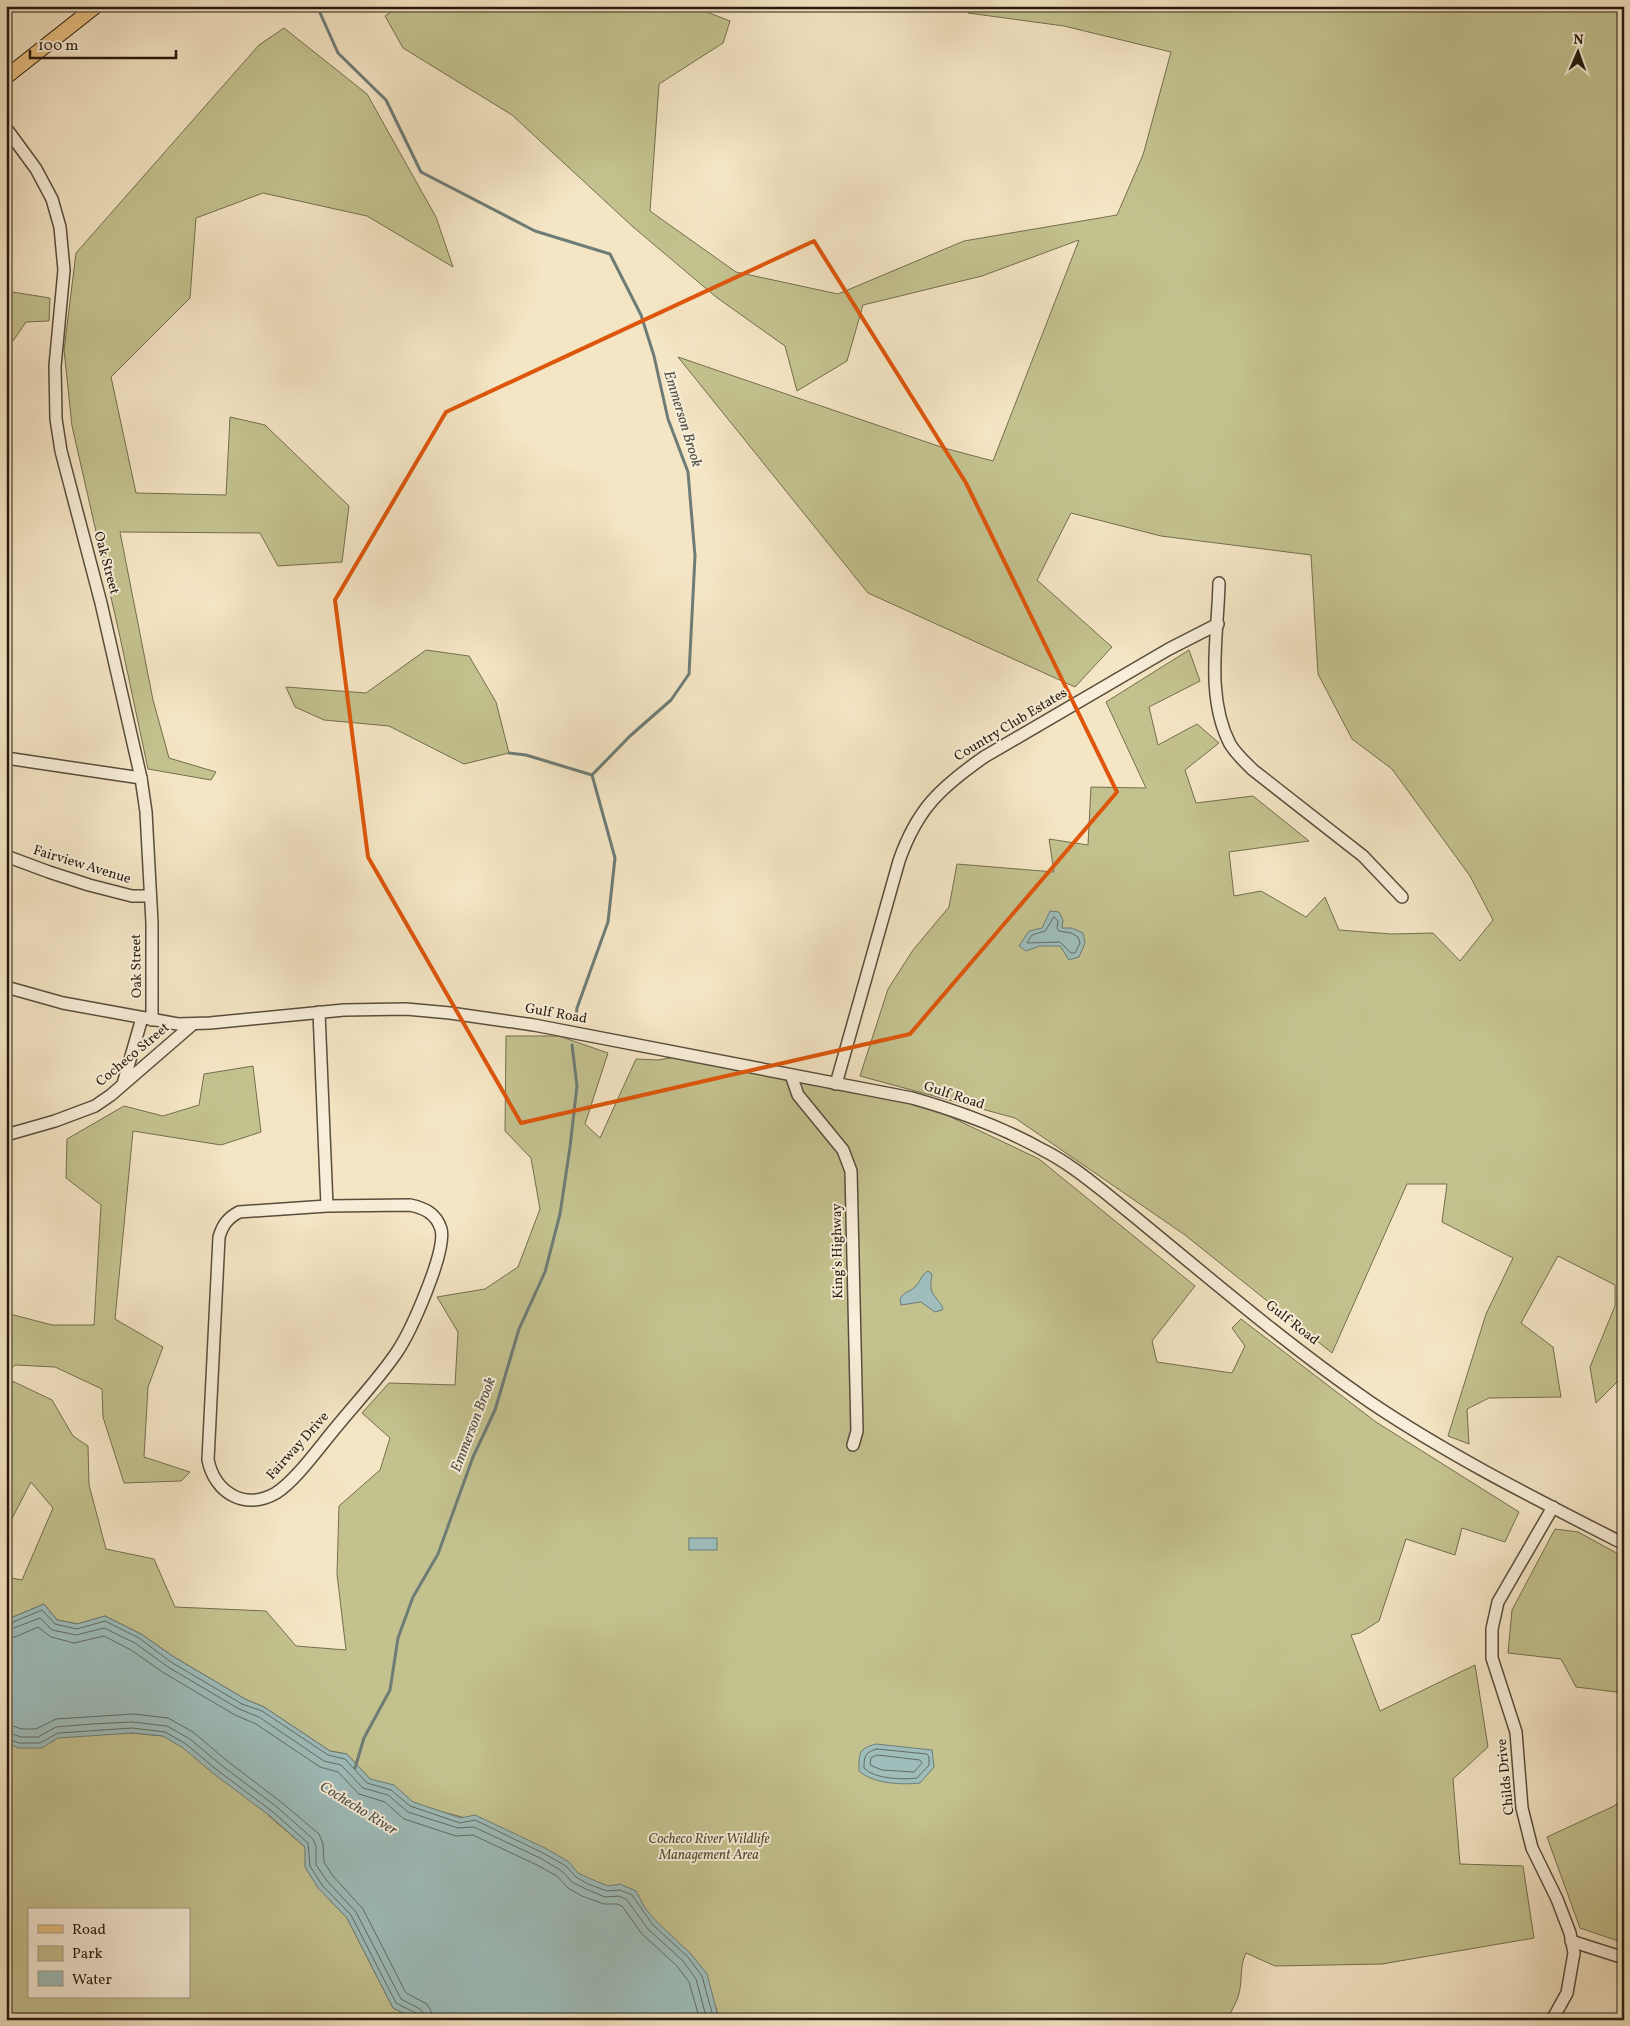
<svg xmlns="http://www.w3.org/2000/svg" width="1630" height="2026" font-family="Vollkorn,serif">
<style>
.green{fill:#c3c28f;stroke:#746e4e;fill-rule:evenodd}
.water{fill:#9ebdbb;stroke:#6e7c76}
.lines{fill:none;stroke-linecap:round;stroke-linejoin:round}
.shore{stroke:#626c64;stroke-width:1}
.stream{stroke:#6e7c76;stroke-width:3}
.minor-casing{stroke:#594d3c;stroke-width:14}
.major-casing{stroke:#251a0e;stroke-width:16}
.minor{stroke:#f8eed9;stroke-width:11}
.major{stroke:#eac282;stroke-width:14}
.marked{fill:none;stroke:#de560c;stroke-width:4;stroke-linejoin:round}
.labels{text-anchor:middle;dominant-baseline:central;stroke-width:4;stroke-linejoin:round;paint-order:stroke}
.street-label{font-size:14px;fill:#251a0e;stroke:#f8eed9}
.park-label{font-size:14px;font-style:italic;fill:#544c35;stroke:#f8eed9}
.water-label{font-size:15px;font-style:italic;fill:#4f534b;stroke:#f8eed9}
</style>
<rect width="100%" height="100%" fill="#f4e5c4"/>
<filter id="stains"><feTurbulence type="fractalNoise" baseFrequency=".004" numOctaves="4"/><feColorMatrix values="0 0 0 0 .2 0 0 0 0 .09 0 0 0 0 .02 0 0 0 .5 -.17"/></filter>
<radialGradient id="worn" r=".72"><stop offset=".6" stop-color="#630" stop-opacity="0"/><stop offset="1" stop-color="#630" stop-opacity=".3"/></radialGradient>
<g class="green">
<path d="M400,6h291l39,15 -7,22 -64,41 -9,127 86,61 102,22 126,-53 153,-26 26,-60 28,-103 -107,-26 -96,-13v-7l84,6 2,-6h570v1369l-28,28 -6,-36 25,-61v-21l-57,-29 -37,67 32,24 8,50 -72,1 -22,11 2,35 -21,-8 38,-122 27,-56 -71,-36 5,-38h-40l-75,169 -147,-118 -170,-117 -155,-42 28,-87 25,-39 36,-43 8,-43 97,8 -5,-33 39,6 3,-58 55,1 -40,-86 83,-52 11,31 -51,26 9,38 39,-21 22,19 -34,27 11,33 57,-7 56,45 -80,11 5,44 27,-5 45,26 19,-20 14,33 52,4 42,-1 27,28 33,-41 -23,-44 -78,-107 -40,-30 -34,-65 -7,-119 -150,-19 -90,-23 -34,67 75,67 -37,40 -207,-94 -190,-236 266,91 49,13 86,-221 -97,36 -119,29 -16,56 -50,30 -12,-45 -69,-49 -84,-71 -120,-111 -109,-67 -18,-32z"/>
<path d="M284,28l83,66 69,123 17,50 -86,-51 -104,-23 -67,25 -6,80 -79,79 25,116 90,2 4,-78 35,8 84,81 -7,56 -64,4 -18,-33 -140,-1 33,168 16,58 47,14 -5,8 -63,-11 -28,-132 -48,-211 -8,-76 12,-97 183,-208z"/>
<path d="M6,291l44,7 -1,23 -23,1 -13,19 -7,2z"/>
<path d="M426,650l43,6 27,46 13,51 -45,11 -75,-38 -65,-6 -29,-13 -9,-20 80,6z"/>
<path d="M506,1036h53l49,17 -23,71 15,14 36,-79 22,1 18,-3 220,42 38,10 105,50 156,127 -43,55 5,21 75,11 13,-27 -13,-18 9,-9 135,103 143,90 -14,30 -43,-14 -7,27 -49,-16 -27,82 -19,12 -9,2 29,76 95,-46 13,82 -35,32 7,85 63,2 11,72 -152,26 -107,2 -29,-13c-7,13 -3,30 -8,44 -3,8 -7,15 -11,23h-508l-3,-13 -254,-190 -46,-12 -38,-21 -8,-5 -23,-25 -17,-3 -66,-44 -19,-8 -71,-42 -33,-23 -36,-18 -27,8 -21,-4 -13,-16 -38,16v-43l16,3 31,-72 -22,-26 -25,48v-152l46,22 21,36 15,10 1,39 17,64 48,10 21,48 91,4 30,35 50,4 -9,-76 2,-68 41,-36 10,-32 -28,-25 27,-30 66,2 3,-53 -21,-35 48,-8 33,-22 22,-58 -9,-51 -26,-27z"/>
<path d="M253,1066l8,66 -40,13 -88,-14 -18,188 48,28 -15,40 -4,70 46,15 -9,9 -57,2 -21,-66 -1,-28 -47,-22 -40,-2 -9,9v-61l46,12h42l7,-120 -35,-27 1,-39 57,-33 39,10 36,-11 5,-31z"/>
<path d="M1555,1529l23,3 46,25v136l-48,-6 -15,-28 -53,-6 4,-43z"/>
<path d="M131,1733l32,3 61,25 45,55 36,31 21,49 21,22 46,90 25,12h-412v-286zM29,1910h160v87h-160z"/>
<path d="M1624,1797v146l-44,-15 -33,-91 67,-31z"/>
</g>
<g class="water">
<path d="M1050,911l9,1 4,8 -1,8h10l11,5 2,10 -6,14 -10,3 -9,-14h-20l-14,5 -7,-5 10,-15 13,-3z"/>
<path d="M928,1271l4,3c0,4 -2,9 -1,13 0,8 9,14 12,21l-1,2 -7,2 -14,-10 -20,3 -1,-6c3,-7 10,-7 15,-12 6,-6 6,-12 13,-16z"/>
<rect x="689" y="1538" width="28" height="12"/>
<path d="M44,1604l13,16 20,4 28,-8 36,18 33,23 71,42 19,8 66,44 17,3 23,25 24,6 19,17 48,16 14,-3 70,33 24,14 9,11 13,6 17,7 12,-2 16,7 9,17 12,14 34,32 16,20 12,46h-301l-25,-12 -46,-90 -29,-30 -13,-21v-20l-35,-31 -56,-42 -31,-26 -20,-12 -31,-3 -74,5 -16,10h-24l-12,-6v-122z"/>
<path d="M876,1744l56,6 2,17 -14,16c-19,2 -46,1 -61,-12 0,-18 -1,-22 17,-27z"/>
</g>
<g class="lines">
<g class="shore">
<path d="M1054,917l4,4 -1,7 2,3 12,2 7,4 2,6 -5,10h-4l-11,-11 -33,1 5,-8 13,-4z"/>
<path d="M6,1625l36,-15 13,14 22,5 28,-8 34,17 32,24 71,42 20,7 66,44 17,4 22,24 24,7 19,16 50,17 15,-3 68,33 23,13 10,11 12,7 19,7 13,-1 12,5 21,30 35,32 14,19 12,44"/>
<path d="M6,1631l34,-13 12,12 24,5 28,-7 31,15 33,24 71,42 20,8 65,44 17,4 22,23 25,7 20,17 50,16 16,-1 66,31 22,13 10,11 14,7 19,8 14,-1 8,4 21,29 35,32 13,18 11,41"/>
<path d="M6,1638l9,-1 23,-10 13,10 23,6 30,-7 27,14 33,23 71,42 21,9 64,43 18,5 21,22 26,8 19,17 52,17 17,-1 64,30 20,11 11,12 14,8 22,8h13l5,2 20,28 35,32 12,16 11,38"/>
<path d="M6,1724l16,5h14l20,-10 78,-5 34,4 25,14 33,28 55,42 38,32 4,10 1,18 9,14 30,33 43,84 21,11 4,7 1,9"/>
<path d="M6,1732l15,5h17l18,-10 36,-3 40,-2 35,4 23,13 31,26 56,42 36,32 3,7v19l11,16 29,31 45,87 19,10 4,5 1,6"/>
<path d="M6,1738l13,5h21l18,-10 74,-5 33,4 21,12 31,26 56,42 35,31 2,23 12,19 29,30 45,88 20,10 3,7"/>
<path d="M877,1749l50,5 2,3v8l-12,13c-15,2 -43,1 -53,-10 0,-12 1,-16 13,-19z"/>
<path d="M878,1755l42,5 2,3 -8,9 -32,-2 -12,-5 1,-7z"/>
</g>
<g class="stream">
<path d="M317,6l21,47 48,47 35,72 114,59 75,23 31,61 13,41 14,63 20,53 7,84 -6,118 -18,26 -41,36 -38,39"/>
<path d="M509,753l17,2 66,20"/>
<path d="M576,1017l1,-9 31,-86 7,-64 -23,-83"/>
<path d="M355,1768l9,-30 26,-48 8,-52 15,-41 25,-43 35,-97 22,-47 24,-81 26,-57 15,-58 10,-67 7,-61 -5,-41"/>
</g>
<g class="minor-casing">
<g id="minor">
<path d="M6,128l30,41 16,30 8,28 4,43 -9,96 1,53 5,32 40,152 40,175 5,34 6,111v97"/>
<path d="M1219,583c-1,52 -14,113 11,161 6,10 15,18 23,26l110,86 39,41"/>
<path d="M6,758l135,20"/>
<path d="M6,856l43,16 40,13 43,11h18"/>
<path d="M6,987l57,16 115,21 32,-1 134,-13 62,-1 44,4 84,12 378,73c46,13 90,29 131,52 22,11 41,26 60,41 87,70 175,148 267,211 80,54 168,98 254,142"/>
<path d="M319,1012l8,194 83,-1c14,3 26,8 31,24 6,22 -30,102 -44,123 -19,28 -43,53 -64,79 -15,18 -38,50 -57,62 -31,18 -61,0 -68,-33l11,-223c4,-13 9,-19 20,-25l88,-6"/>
<path d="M791,1075l7,20 45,55 8,21 6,260 -4,14"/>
<path d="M123,1084l19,-66"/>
<path d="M836,1084l63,-223c18,-52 41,-73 85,-104l185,-108 49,-25"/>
<path d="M6,1135l49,-14 40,-15 16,-11 82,-71"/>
<path d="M1571,1941l53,17"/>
<path d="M1552,2020l15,-27 7,-40 -4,-20 -13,-34 -25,-51 -10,-40 -6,-76 -24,-74v-29l6,-27 55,-95"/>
</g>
</g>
<g class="major-casing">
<path id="major" d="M6,77l90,-71"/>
</g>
<use href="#minor" class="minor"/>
<use href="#major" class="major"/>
</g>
<path class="marked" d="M814,241l152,242 151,309 -207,242 -389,89 -153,-266 -33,-257 111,-188z"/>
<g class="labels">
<g class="street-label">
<text transform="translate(106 563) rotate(75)">Oak Street</text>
<text transform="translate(1011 725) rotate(-31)">Country Club Estates</text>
<text transform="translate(82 865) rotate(17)">Fairview Avenue</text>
<text transform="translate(137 966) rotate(-91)">Oak Street</text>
<text transform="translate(556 1014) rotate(10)">Gulf Road</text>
<text transform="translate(133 1055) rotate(-40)">Cocheco Street</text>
<text transform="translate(954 1096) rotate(18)">Gulf Road</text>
<text transform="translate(838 1251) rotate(-91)">King's Highway</text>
<text transform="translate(1292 1323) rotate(38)">Gulf Road</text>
<text transform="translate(298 1446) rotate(-48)">Fairway Drive</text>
<text transform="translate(1506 1777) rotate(-96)">Childs Drive</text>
</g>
<g class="park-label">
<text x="709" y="1839">Cocheco River Wildlife<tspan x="709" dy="16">Management Area</tspan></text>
</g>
<g class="water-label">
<text transform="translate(682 419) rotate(73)">Emmerson Brook</text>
<text transform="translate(474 1425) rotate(-69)">Emmerson Brook</text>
<text transform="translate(358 1809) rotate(32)">Cochecho River</text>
</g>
</g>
<rect width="1630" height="2026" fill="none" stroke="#f4e5c4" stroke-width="25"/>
<rect x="8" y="8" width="1615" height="2011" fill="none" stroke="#251a0e" stroke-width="2.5"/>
<rect x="12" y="12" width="1605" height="2001" fill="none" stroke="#251a0e"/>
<rect x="28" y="1908" width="162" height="90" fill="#f8eed9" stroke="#a49988"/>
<rect x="38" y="1925" width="25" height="8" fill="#eac282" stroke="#a49988"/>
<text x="72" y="1934" font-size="15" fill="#251a0e">Road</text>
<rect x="38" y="1946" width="25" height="15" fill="#c3c28f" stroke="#a49988"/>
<text x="72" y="1958" font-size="15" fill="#251a0e">Park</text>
<rect x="38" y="1971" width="25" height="15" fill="#9ebdbb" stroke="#a49988"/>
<text x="72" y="1984" font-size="15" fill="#251a0e">Water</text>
<g transform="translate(1578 52) rotate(2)" stroke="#f8eed9" stroke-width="4" paint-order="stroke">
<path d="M0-4L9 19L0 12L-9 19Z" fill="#251a0e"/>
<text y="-8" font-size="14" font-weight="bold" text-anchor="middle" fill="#251a0e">N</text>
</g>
<path d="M30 50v8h146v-8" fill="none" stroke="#251a0e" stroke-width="2.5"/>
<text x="38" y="50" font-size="15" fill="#251a0e" stroke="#f8eed9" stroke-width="4" paint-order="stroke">100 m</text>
<rect width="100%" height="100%" filter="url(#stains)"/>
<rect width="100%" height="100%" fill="url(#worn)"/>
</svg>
